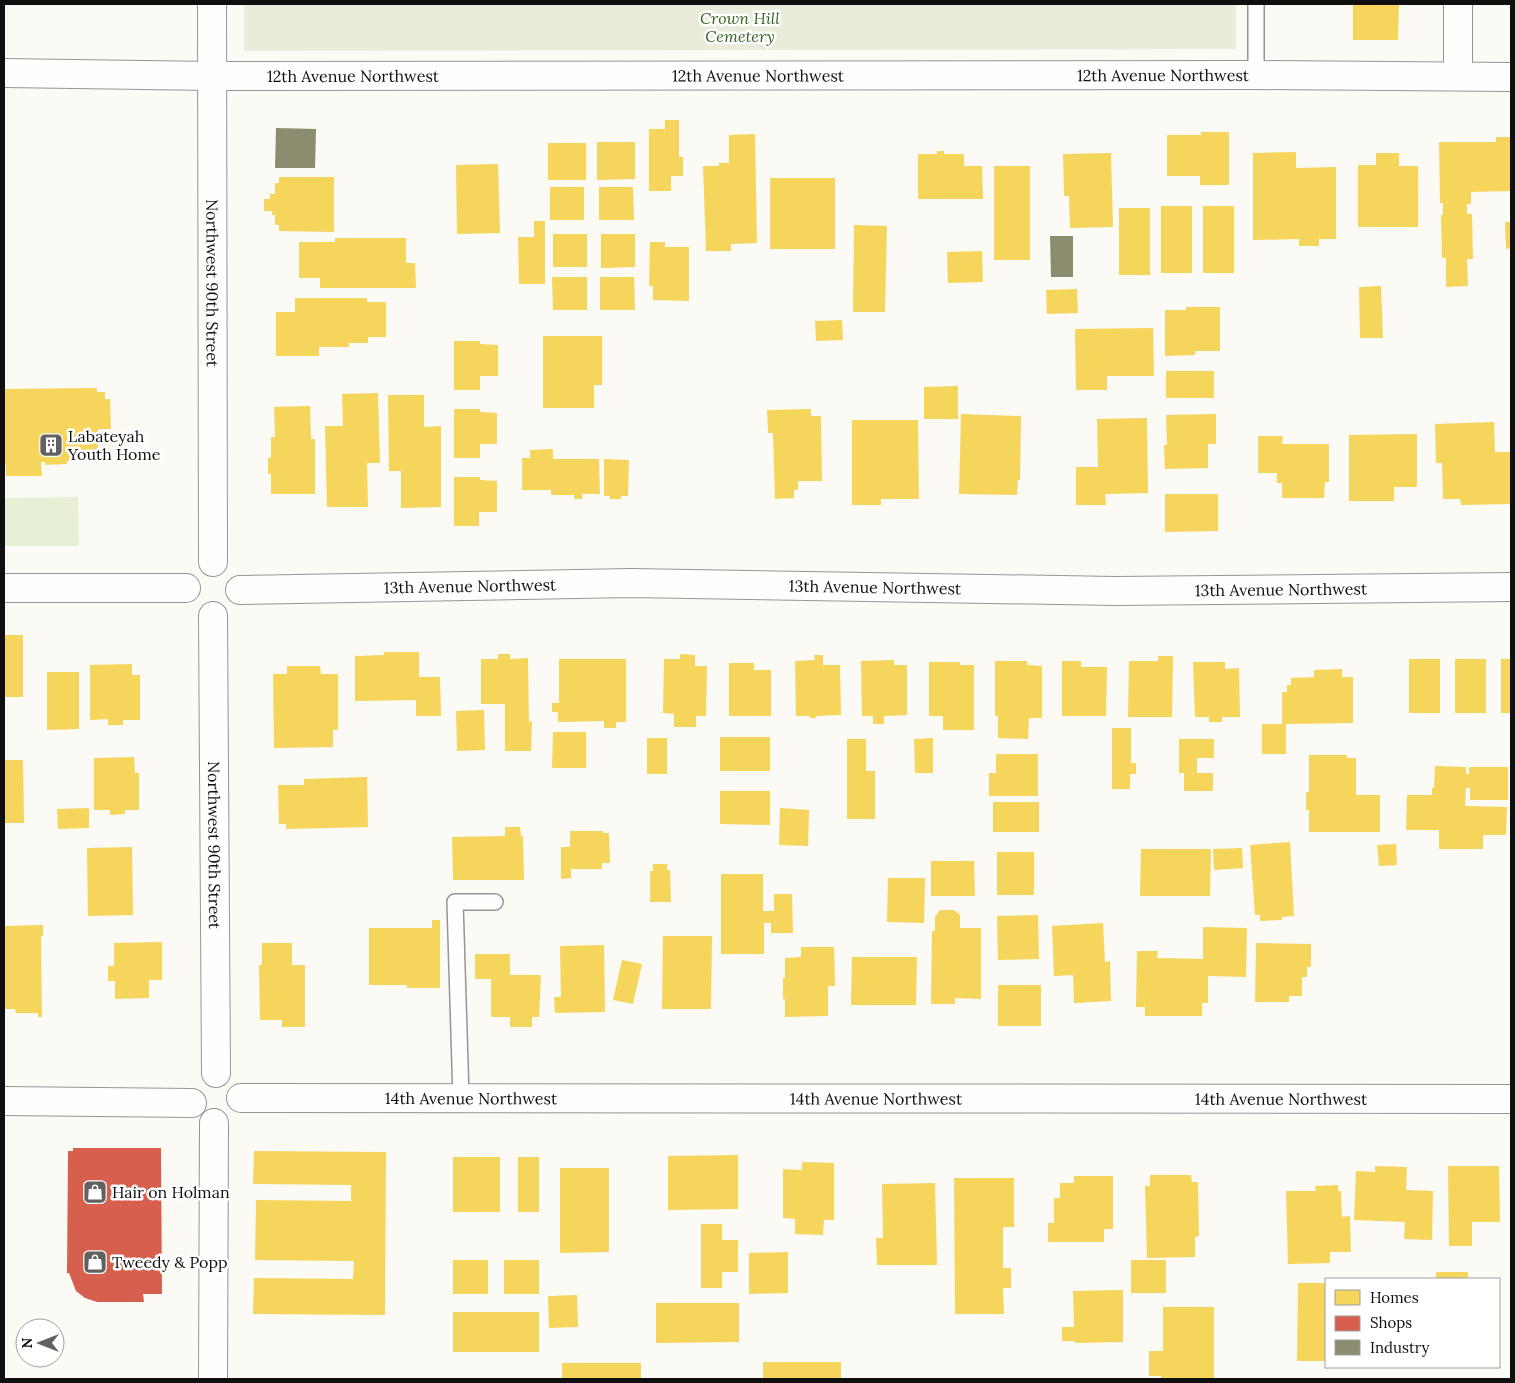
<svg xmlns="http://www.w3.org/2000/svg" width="1515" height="1383" font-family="Lora,serif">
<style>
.green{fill:#e7f0d6}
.cemetery{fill:#e9ecda}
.homes{fill:#f6d55c}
.shops{fill:#d6604d}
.industry{fill:#8c8c6e}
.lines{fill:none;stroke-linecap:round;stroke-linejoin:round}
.lane-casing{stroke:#959593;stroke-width:18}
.street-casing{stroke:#959593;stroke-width:30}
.lane{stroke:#fefefe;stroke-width:15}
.street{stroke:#fefefe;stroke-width:28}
.labels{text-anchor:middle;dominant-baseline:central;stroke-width:5;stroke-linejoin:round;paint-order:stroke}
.park-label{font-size:16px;font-style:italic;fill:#366522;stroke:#fff}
.street-label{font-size:16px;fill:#0f0f0f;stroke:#fff}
.poi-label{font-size:16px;fill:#0f0f0f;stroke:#fff;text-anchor:start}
</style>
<rect width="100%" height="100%" fill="#fbfaf5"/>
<path class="green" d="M78,497l1,49h-75v-48z"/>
<path class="cemetery" d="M244,4h992v45l-992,2z"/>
<g class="homes">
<path d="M1353,4h46l-1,36h-45z"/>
<path d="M665,120h14v37h4v19h-12v15h-22v-62h16z"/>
<path d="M1201,132h28v53h-29v-9h-33v-41h34z"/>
<path d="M755,134l2,109 -26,1v7h-25l-3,-85h16v-3h10v-28z"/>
<path d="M1496,137h14v5h1v49l-40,1v12h-4v10h5l1,45h-6l1,27 -22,1v-29h-4l-1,-43h2v-12h-3l-1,-61h57z"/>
<path d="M597,142h38v37l-38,1z"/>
<rect x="548" y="143" width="38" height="37"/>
<path d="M937,151h7v3h20v12h18l1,33h-65v-45h19z"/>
<path d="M1296,152v16l40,-1v72h-17v7h-20v-7l-46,1v-87z"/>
<path d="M1111,153l2,74 -43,1 -1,-32h-5l-1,-42z"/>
<path d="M1376,153h23v13h19v61h-60v-62h18z"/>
<path d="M498,164l2,69 -43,1 -1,-69z"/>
<rect x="994" y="166" width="36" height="94"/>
<path d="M279,177h55v55l-55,-1v-6h-4v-10h-3v-4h-8v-12h6v-5h5v-11h4z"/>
<rect x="770" y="178" width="65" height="71"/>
<rect x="550" y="187" width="34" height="33"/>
<path d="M599,187h34l1,33h-35z"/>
<rect x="1161" y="206" width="31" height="67"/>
<rect x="1203" y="206" width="31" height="67"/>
<rect x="1119" y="208" width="31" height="67"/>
<path d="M534,221h11v63h-26l-1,-47h16z"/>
<path d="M1505,222h6v26l-5,1z"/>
<path d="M854,225l33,1 -2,86h-32z"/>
<rect x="553" y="234" width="34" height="33"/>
<path d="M601,234h34v33l-34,1z"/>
<path d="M335,238h71v25h9l1,25h-96v-10h-21v-36h36z"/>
<path d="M650,242h15v5h24v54l-36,-1v-14h-4z"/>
<path d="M982,251l1,31 -35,1 -1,-31z"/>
<path d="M552,277h35v33h-34z"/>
<path d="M600,277h34l1,33h-35z"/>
<path d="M1381,286l2,52h-23l-1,-51z"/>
<path d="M1077,289l1,24 -31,1 -1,-24z"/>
<path d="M295,298h72v4h19v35h-18v6h-19v4h-30v9h-43v-44h19z"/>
<path d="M1186,307h34v44h-25v4l-30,1v-46h21z"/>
<path d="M842,320l1,20 -27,1 -1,-20z"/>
<path d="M1153,328l1,48h-47v14h-31l-1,-61z"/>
<path d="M543,336h59v49h-8v23h-51z"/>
<path d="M454,341h26v3l18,1v31h-18v14h-26z"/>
<rect x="1166" y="371" width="48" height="27"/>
<path d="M958,386v33h-34v-32z"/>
<path d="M97,388v4h8v7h5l1,30h-13v32h-31v3l-22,1v-3h-4l1,14h-36v-11h-2v-76z"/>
<path d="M378,393l2,70h-13l1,44h-41l-2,-81h18l-1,-32z"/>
<path d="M388,395h36v32l17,-1v81l-40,1v-37h-12z"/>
<path d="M310,406l1,33h4v55h-44v-20h-3v-16h3v-21h4l-1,-30z"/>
<path d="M454,409h26v3l17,1v31h-17v14h-26z"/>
<path d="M811,409v7h10l1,65h-24v9h-4v8l-19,1 -2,-66h-5l-1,-23z"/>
<path d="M961,414l60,2 -1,64h-2l-1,15 -58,-1z"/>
<path d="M1216,414v30h-8v24l-43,1 -1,-24h3l-1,-30z"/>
<path d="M1147,418l1,75 -43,1 1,11h-30v-38h22l-1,-48z"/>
<path d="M852,420h66l1,79h-38v6h-29z"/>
<path d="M1494,422l1,30h16v52l-50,1 -1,-6h-17l-1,-36h-6l-1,-39z"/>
<path d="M1417,434v53h-23v14h-45v-66z"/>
<path d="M1258,436h25l-1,8h47v38h-4l-1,16h-42v-15h-5v-10h-19z"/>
<path d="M553,449v10h46l1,35h-18v5h-8v-4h-23v-5h-29v-32h8v-8z"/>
<path d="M604,459l25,1 -1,36h-7v3h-11v-3h-6z"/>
<path d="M454,477h26v3l17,1v31h-18v14h-25z"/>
<path d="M1165,494h53v37l-53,1z"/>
<rect x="4" y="635" width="19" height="62"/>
<path d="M384,652h35v25h21l1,39h-25v-16l-61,1v-45l29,-1z"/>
<path d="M498,654h12v5l18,-1 1,64 3,-1 -1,30h-26v-47h-24v-45h17z"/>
<path d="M680,654l15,1v11h12l-1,50h-10v11h-22v-13l-11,-1 1,-54h16z"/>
<path d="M814,655h9v10h17l1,50 -25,1v2h-6v-2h-14l-1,-55 20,-1z"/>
<path d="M1158,656h15l-1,61h-44l1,-56h29z"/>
<path d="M559,659h67v63h-10v6h-12v-7l-46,1v-10h-6v-9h7z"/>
<rect x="1409" y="659" width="31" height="54"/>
<rect x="1455" y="659" width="31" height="54"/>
<rect x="1501" y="659" width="10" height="54"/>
<path d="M894,660v5h13v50l-23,1v8h-11v-8h-11l-1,-55z"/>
<path d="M995,661h32v4l15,1v52h-13l-1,21 -30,-1v-22h-3z"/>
<path d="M1062,661h19v6h26l-1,49h-44z"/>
<path d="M929,662h31v3h14v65h-31v-14h-14z"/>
<path d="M1193,662h32v7l14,-1 1,49h-18v5h-13v-5h-14z"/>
<path d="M729,663h25v7h17v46h-42z"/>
<path d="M132,664v11h8v45h-17v5h-15v-6l-18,1v-55z"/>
<path d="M287,666h33l1,8h17v56h-5v17l-59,1 -1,-74h14z"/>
<path d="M1342,669v8h11v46l-67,1v30h-24v-30h20v-32h5v-7h4v-7l23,-1v-7z"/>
<path d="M47,672h32v57l-32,1z"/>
<path d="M484,710l1,40 -28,1 -1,-40z"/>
<path d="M1112,728h19v35h5v11h-6v15h-18z"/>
<path d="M553,732h33v36h-34z"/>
<rect x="720" y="737" width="50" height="34"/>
<rect x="647" y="738" width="20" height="36"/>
<path d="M933,738v35h-18l-1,-34z"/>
<path d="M847,739h19v32h9v48h-28z"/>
<path d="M1179,739h35v19h-17v15h16v18h-29v-18h-5z"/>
<path d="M996,754h42v42h-49v-23h7z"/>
<path d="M1309,755h38v3h9v37h24v37h-71v-22h-3v-18h3z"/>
<path d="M134,757l1,16h4v37h-14v4l-15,1v-5h-16v-52z"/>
<path d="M4,760h19l1,63h-20z"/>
<path d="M1435,766l31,1v7h3v-7h39v33h-38v-12h-4l-1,18 42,1 -1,28h-23v14h-44v-19h-33l1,-35h25v-7h2z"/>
<path d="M367,777l1,50 -82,2v-5h-7l-1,-39h26v-6z"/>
<path d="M720,791h50v34l-50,-1z"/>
<rect x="993" y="802" width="46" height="30"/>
<path d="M89,808v20l-31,1 -1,-20z"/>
<path d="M780,808l29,2 -1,36 -29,-1z"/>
<path d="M505,827h15l1,9h2l1,44h-71l-1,-43 53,-1z"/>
<path d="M570,831h33v2h6l1,30h-8v6h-31v9l-10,1v-32h9z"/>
<path d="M1290,842l4,74 -12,1v3l-22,1v-6h-5l-5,-70z"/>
<path d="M1396,844l1,21 -18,1 -2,-21z"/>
<path d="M132,847l1,68 -45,1 -1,-68z"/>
<path d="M1242,848l1,20 -29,2 -1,-21z"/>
<path d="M1141,849h70l-1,47h-70z"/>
<rect x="997" y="852" width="37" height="43"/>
<path d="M931,861h43l1,35h-44z"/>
<path d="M653,864h14v6h3l1,32h-21v-31h3z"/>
<path d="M721,874h42v37h11v-17h18l1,39h-22v-10h-7v31h-43z"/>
<path d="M888,878h37l-1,45 -37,-1z"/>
<path d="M940,910h14l6,5v13h21v71l-26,-1v6h-24l1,-73h3v-14z"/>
<path d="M1038,915l1,44 -41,1 -1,-44z"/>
<path d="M432,920h8v68h-33v-3h-38v-57h63z"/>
<path d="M1103,923l2,39 5,-1 1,40 -37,2 -1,-28 -19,1 -2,-50z"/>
<path d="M43,925v11h-2l1,81h-4v-4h-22l-1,-4h-11v-83z"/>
<path d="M1203,927l44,1 -1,49 -38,-1v27h-6v13h-57v-9h-9l1,-56h21l-1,7 46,1z"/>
<path d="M663,936h49l-1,73h-49z"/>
<path d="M162,942v38h-13v18l-34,1v-18h-7v-15h6v-23z"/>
<path d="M262,943h30v22h13v62h-23v-7h-22l-1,-55h3z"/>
<path d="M1256,943l55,1v23h-4v10h-5v19h-13v6h-34z"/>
<path d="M604,945l1,67 -50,1 -1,-16h7l-1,-51z"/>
<path d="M801,947h33l1,39h-7v30l-43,1v-18h-2v-21h2v-20l16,-1z"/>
<path d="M475,954h35v21h31l-2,42h-7v10h-22v-10h-19v-38h-16z"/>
<path d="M852,957h65l-1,48h-65z"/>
<path d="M622,960l20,4 -9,40 -20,-4z"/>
<rect x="998" y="985" width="43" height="41"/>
<path d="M254,1151l132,1 -1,163 -132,-1 1,-36 99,1 1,-18 -99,-1 1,-60 95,1v-16l-98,-1z"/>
<path d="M738,1155v54l-70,1v-54z"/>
<rect x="453" y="1157" width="47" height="55"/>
<rect x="518" y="1157" width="21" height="55"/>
<path d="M802,1162l32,1v57h-10l-1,15 -28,-1v-15l-12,-1v-49l19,1z"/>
<path d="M1375,1166l32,1 -1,23 27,1 -1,49 -28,-1 1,-17 -51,-2 2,-49 19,1z"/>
<path d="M1448,1166h51l1,56h-28v24h-23z"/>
<path d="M560,1168h49v84l-49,1z"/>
<path d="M1150,1175h41l1,7h6l1,54 -4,1v20l-48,1 -2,-72h5z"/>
<path d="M1074,1176h39v53h-9v13h-56v-19h6v-25h6v-15h14z"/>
<path d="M954,1178h60v49h-11v41h8v20h-8l1,26h-49z"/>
<path d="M935,1183l2,82h-60l-1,-27h7l-1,-54z"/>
<path d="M1338,1185v6h3l1,26 8,-1 1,36h-21v11l-42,1 -2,-73h30l-1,-5z"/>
<path d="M701,1224h21v16h16v32h-16v16h-21z"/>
<path d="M788,1252v41l-39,1v-41z"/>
<rect x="453" y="1260" width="35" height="34"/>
<rect x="504" y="1260" width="35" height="34"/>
<rect x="1131" y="1260" width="35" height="33"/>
<rect x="1436" y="1272" width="32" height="7"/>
<path d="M1298,1283h28v78h-29z"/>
<path d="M1123,1290v52l-48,1v-2h-13v-14h12l-1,-36z"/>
<path d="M577,1295l1,32 -29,1 -1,-32z"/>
<path d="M656,1303h83v39l-83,1z"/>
<path d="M1163,1307h51v71l-53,1v-3h-12v-25h14z"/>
<rect x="453" y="1312" width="86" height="40"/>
<rect x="763" y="1362" width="78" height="17"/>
<rect x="562" y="1363" width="79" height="16"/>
</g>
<path class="shops" d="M73,1148h88l1,146h-19l1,8h-47l-12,-4 -9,-7 -7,-18h-2l1,-122h5z"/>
<g class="industry">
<path d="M276,128l40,1 -1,39h-40z"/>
<path d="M1050,236h23v41h-22z"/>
</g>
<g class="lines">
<g class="lane-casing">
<g id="lane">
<path d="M1256,4v71"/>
<path d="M461,1098l-6,-196h40"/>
</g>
</g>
<g class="street-casing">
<g id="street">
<path id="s1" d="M212,4l1,558"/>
<path id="s2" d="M4,73l209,3 1043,-1 255,2"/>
<path d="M1458,76v-72"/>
<path d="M4,588h182"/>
<path id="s3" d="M240,590l391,-7 484,8 396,-4"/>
<path id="s4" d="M213,616l3,457"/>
<path id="s5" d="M241,1098l1270,1"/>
<path d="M4,1101l188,2"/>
<path d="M213,1379l1,-256"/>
</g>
</g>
<use href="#lane" class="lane"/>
<use href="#street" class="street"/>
</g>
<defs>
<g id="building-square" transform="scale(1.25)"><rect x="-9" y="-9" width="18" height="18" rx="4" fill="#626160" stroke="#fff"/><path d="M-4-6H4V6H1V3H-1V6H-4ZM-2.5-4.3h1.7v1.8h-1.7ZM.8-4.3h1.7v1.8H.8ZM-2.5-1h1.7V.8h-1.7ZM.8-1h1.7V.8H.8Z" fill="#fff"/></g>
<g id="shop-square" transform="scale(1.25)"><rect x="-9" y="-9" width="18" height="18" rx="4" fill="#626160" stroke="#fff"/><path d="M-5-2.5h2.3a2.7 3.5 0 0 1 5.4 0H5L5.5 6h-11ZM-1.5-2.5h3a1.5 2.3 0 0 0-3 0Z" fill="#fff"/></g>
</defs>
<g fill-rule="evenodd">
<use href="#building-square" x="51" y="445"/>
<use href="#shop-square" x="95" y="1192"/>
<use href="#shop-square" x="95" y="1262"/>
</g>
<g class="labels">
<g class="park-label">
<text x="740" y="18">Crown Hill<tspan x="740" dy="18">Cemetery</tspan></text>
</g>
<g class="street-label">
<text stroke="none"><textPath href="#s2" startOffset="754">12th Avenue Northwest</textPath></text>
<text stroke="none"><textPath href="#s2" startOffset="1159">12th Avenue Northwest</textPath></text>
<text stroke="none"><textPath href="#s2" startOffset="349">12th Avenue Northwest</textPath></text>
<text stroke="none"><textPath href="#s1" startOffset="279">Northwest 90th Street</textPath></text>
<text stroke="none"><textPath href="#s3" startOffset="230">13th Avenue Northwest</textPath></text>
<text stroke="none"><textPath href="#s3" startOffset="635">13th Avenue Northwest</textPath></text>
<text stroke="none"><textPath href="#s3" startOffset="1041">13th Avenue Northwest</textPath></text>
<text stroke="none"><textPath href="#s4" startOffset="229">Northwest 90th Street</textPath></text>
<text stroke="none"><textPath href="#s5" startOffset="230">14th Avenue Northwest</textPath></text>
<text stroke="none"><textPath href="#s5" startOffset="635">14th Avenue Northwest</textPath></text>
<text stroke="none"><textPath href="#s5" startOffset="1040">14th Avenue Northwest</textPath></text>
</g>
<g class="poi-label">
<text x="68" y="436">Labateyah<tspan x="68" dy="18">Youth Home</tspan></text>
<text x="112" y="1192">Hair on Holman</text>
<text x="112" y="1262">Tweedy &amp; Popp</text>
</g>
</g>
<rect width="1515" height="1383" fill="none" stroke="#0f0f0f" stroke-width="10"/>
<rect x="1325" y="1278" width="175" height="90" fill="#ffffff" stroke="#9f9f9f"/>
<rect x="1335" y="1290" width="25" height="15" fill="#f6d55c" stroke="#9f9f9f"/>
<text x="1370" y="1303" font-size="15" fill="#0f0f0f">Homes</text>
<rect x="1335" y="1316" width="25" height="15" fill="#d6604d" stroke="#9f9f9f"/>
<text x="1370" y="1328" font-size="15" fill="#0f0f0f">Shops</text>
<rect x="1335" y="1340" width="25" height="15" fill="#8c8c6e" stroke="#9f9f9f"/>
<text x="1370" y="1353" font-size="15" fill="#0f0f0f">Industry</text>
<g transform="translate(40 1343) rotate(270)"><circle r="24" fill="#ffffff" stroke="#9f9f9f"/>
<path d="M0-4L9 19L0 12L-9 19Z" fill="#626160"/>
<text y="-8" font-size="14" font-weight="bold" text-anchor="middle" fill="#0f0f0f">N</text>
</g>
</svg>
